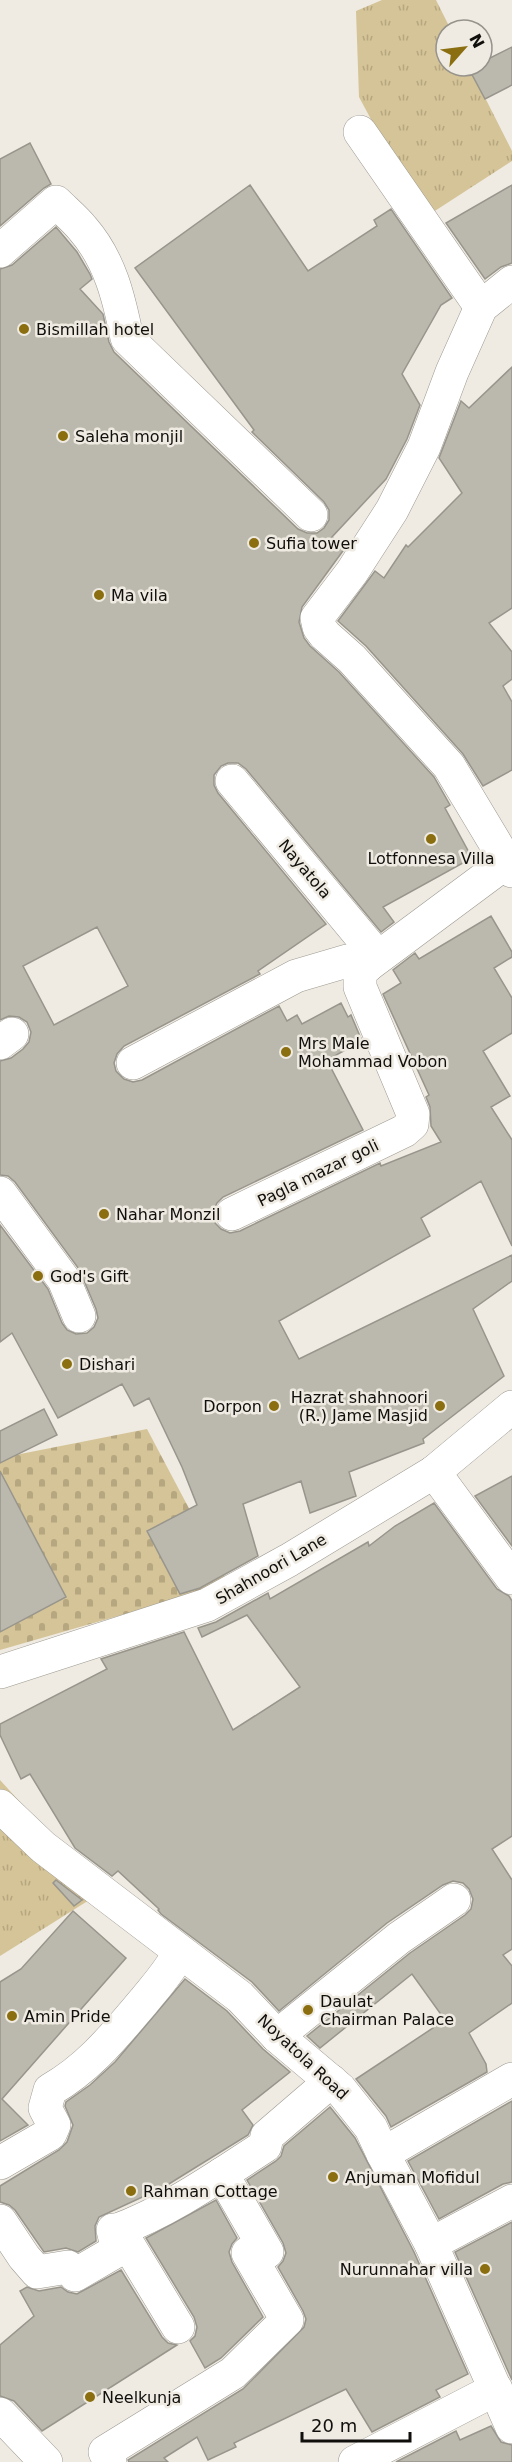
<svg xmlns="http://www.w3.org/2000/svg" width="512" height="2462" font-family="'DejaVu Sans',sans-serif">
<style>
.cemetery{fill:url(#cemetery-stones)}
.park{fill:url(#park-tufts)}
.building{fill:#bbb8ae;stroke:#98958c;stroke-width:1.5;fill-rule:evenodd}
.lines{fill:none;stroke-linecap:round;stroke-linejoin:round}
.minor-casing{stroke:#9d9a91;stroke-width:34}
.minor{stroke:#fff;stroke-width:33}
.poi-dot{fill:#8a6e0f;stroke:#efebe2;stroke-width:2}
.labels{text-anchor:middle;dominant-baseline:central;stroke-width:5;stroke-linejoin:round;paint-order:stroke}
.poi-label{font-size:16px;fill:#100f0c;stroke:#efebe2;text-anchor:start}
.street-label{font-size:16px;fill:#100f0c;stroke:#efebe2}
</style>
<defs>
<pattern id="cemetery-stones" width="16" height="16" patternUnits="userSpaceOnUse" patternTransform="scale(1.5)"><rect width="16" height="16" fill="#d5c497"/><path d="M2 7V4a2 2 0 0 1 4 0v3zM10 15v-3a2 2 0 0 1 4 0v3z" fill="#b6a781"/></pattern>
<pattern id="park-tufts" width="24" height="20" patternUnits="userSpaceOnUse" patternTransform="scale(1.5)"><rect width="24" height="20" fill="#d5c497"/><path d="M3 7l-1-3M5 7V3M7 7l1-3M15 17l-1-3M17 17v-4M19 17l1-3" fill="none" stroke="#b6a781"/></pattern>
</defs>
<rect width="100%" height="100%" fill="#efebe2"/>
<path class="cemetery" d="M147,1429l82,155 -229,66v-192z"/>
<g class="park">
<path d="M382,0h54l15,30h-5v36h23l43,85v10l-88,57 -65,-121 -3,-86z"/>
<path d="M0,1780l102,112 -102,64z"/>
</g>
<g class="building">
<path d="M512,47v38l-27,14 -16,-30 13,-3v-4z"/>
<path d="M30,143l21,41 -7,4 -44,38v-67z"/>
<path d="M250,185l58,86 69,-45 -3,-6 17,-11 61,89 -11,7 -39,69 18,31 -13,34 -21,40 -54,58 13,11 -43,59 -3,15 5,16 6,8 29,26 95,105 16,28 -5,3 27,50 -89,49 11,15 -13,10 -135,-163 -8,-6h-10l-7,3 -7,9v10l4,8 108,131 -68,47 2,3 -136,72 -7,8 -3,9 2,8 8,8 9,3 9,-2 137,-74 8,15 10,-6 5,9 39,-21 7,14 3,-2 11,26 -35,19 36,70 -140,67 -6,6 -4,9 2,11 6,6 9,4 10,-2 140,-68 1,3 60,-24 -10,-16 -1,-19 -4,-10 3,-2 -46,-101 18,-11 -8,-13 22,-17 4,6 72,-43 21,36v5l-18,11 18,30v35l-29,18 27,45 -19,11 21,33v106l-31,-65 -60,37 9,18 -151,85 20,38 213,-104v26l-39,28 31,67 -81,63 1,4 -75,29 7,24 -46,17 -9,-32 -58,23 15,52 -58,32 -20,6 -33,-63 50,-26 -15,-38 -33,-69 -15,8 -12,-22 -64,34 -46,-85 -12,9v-117l48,64 14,34 5,7 9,4 11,-1 7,-6 4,-9 -2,-9 -17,-40 -64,-87 -7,-6 -8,-1v-114l11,-3 12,-9 6,-7 2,-10 -4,-10 -8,-5 -10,-1 -9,4v-751l12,-4 44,-38 21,25 13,22 2,5 -12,10 23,25 6,28 5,10 184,177 9,4h10l7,-5 5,-8v-10l-5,-8 -72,-70 2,-2 -119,-162zM97,927l31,59 -74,39 -31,-59z"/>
<path d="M512,185v78l-11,4 -16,12 -39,-56z"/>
<path d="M512,367v241l-23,15 23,29v27l-9,7 9,16v68l-29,16 -20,-32 -97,-108 -28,-25 37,-50 9,7 22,-33 2,2 54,-54 -23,-35 22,-57 8,7z"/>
<path d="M44,1409l13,26 -57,28v-32z"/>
<path d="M0,1471l66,126 -66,35z"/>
<path d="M512,1476v70l-37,-50z"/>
<path d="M434,1503l63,86 12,7 3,5v235l-20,13 20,31v69l-9,6 9,11v37l-43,30 17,31 1,8 -96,55 -5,-11 -30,-37 89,-59 -33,-46 -92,74 -13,-12 103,-83 55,-38 6,-6 2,-10 -4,-10 -6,-6 -10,-2 -10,4 -56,38 -108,88 -27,-29 -91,-68 -3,-4 1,-1 -41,-38 -6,5 -37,-28 -45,-74 -9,5 -21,-44v-11l107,-55 -6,-10 83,-27 49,98 67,-43 -53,-72 -45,22 -4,-9 18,-6 52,-29 2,6 98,-57 1,4 26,-20z"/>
<path d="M56,1880l26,20 -8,6 -21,-23z"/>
<path d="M73,1911l53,47 -124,141 26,26 -28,16v-159l21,-13z"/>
<path d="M185,1979l42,32 36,38 27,23 -48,38 11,15 -5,10 -84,52 -65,30 -4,9 1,15 -18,11 -12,-4 -22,4 -29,-42 -6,-5 -9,-3v-16l59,-36 8,-8 6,-17 -8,-19 1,-4 24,-17 25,-23z"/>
<path d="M512,2101v81l-9,2 -64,35 -31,-58z"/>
<path d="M330,2107l25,31 59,114 54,122 -32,16 4,7 -68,35 -26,-43 -112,54 2,4 -28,13 -11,-23 -33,21 4,4h-39l-1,-2 115,-71 61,-62 2,-8 -3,-8 -25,-44 5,-6 3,-8 -3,-10 -36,-63 29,-19 5,-5 3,-10z"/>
<path d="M216,2200l21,38 -5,6 -3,8 3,10 31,55 -42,41 -16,10 -15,-27 5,-5 2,-9 -3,-10 -48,-79z"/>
<path d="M512,2222v158l-57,-128z"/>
<path d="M121,2270l41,67 6,6 9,2 -135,86 -28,-30 -14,-5v-51l34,-29 -14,-25 7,-4 12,4 22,-4 7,5 9,2z"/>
<path d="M491,2426l10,16 11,3v17h-116l60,-31 4,9z"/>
</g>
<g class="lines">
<g class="minor-casing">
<g id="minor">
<path d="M360,132l121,175"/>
<path d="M0,251l56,-49c9,9 19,17 27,27 27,31 36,69 44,109l184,177"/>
<path d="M512,282l-31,25 -29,65 -28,75 -32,63 -40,62 -35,46 2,9 6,8 27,24 97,107 63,105"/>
<path d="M232,781l146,176"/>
<path d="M0,1043l12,-9"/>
<path d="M133,1063l163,-87 51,-15 21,4 140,-104"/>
<path d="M0,1193l64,87 15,36"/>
<path d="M232,1214l172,-83 8,-7 1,-10 -53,-127v-14l8,-8"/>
<path d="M434,1472l78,106"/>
<path d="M0,1672l207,-67 82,-45 145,-88 78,-65"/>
<path d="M0,1806l43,41 197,150 37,39 63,53 31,39 12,26 48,90 81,183"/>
<path d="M277,2036l122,-98 55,-38"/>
<path d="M383,2154l129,-75"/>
<path d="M0,2163l50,-29 4,-9 -9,-17 5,-18c40,-23 65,-55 94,-89 12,-15 26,-30 35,-48"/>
<path d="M222,2174l45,78"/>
<path d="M0,2221l24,36 13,15 31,-5 7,8 43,-25 -5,-20 7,1 58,96"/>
<path d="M115,2231c54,-20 102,-54 150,-85l2,-10 64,-55"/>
<path d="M431,2244l81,-43"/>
<path d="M0,2414l46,48"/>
<path d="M110,2462l-5,-10 128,-79 54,-53 -39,-67"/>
<path d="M355,2462l141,-73"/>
</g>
</g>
<use href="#minor" class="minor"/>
</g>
<g class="poi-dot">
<circle cx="24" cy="329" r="6"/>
<circle cx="63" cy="436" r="6"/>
<circle cx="254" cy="543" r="6"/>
<circle cx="99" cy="595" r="6"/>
<circle cx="431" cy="839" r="6"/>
<circle cx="286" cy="1052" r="6"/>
<circle cx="104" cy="1214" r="6"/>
<circle cx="38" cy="1276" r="6"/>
<circle cx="67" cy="1364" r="6"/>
<circle cx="274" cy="1406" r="6"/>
<circle cx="440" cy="1406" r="6"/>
<circle cx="308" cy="2010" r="6"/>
<circle cx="12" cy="2016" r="6"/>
<circle cx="333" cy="2177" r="6"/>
<circle cx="131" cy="2191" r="6"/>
<circle cx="485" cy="2269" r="6"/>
<circle cx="90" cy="2397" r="6"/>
</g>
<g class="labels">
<g class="poi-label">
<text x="36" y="329">Bismillah hotel</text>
<text x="75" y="436">Saleha monjil</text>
<text x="266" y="543">Sufia tower</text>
<text x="111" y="595">Ma vila</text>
<text x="431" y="858" text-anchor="middle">Lotfonnesa Villa</text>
<text x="298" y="1043">Mrs Male<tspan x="298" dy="18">Mohammad Vobon</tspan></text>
<text x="116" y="1214">Nahar Monzil</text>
<text x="50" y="1276">God's Gift</text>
<text x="79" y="1364">Dishari</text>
<text x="428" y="1397" text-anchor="end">Hazrat shahnoori<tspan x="428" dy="18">(R.) Jame Masjid</tspan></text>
<text x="262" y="1406" text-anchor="end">Dorpon</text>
<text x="320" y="2001">Daulat<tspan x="320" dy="18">Chairman Palace</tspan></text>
<text x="24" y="2016">Amin Pride</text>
<text x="345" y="2177">Anjuman Mofidul</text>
<text x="143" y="2191">Rahman Cottage</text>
<text x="473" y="2269" text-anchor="end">Nurunnahar villa</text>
<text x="102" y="2397">Neelkunja</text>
</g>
<g class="street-label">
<text transform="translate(305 869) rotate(50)">Nayatola</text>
<text transform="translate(318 1173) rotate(-26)">Pagla mazar goli</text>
<text transform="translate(271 1569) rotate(-30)">Shahnoori Lane</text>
<text transform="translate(303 2057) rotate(43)">Noyatola Road</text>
</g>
</g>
<g transform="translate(464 48) rotate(62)"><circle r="28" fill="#efebe2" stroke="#96938c" stroke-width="1.5"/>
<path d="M0-4.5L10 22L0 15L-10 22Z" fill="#8a6e0f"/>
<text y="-9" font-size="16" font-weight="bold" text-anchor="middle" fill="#100f0c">N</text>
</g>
<path d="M302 2432v9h108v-9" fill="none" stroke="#100f0c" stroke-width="3"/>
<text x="311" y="2432" font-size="18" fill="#100f0c" stroke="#efebe2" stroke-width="4.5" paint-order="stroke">20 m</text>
</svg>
